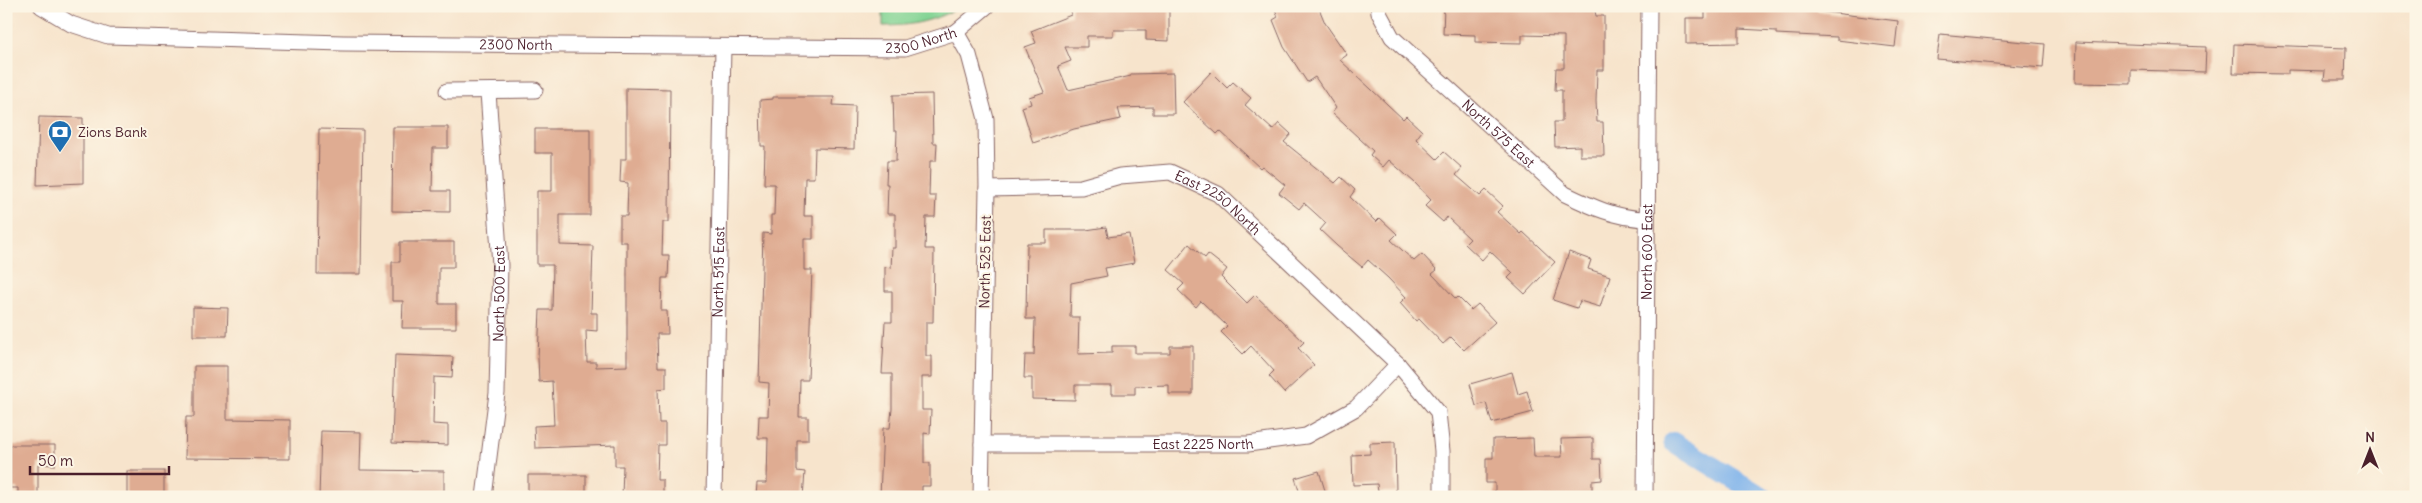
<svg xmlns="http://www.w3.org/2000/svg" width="2422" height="503" font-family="Delius,sans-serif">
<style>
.green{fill:#83d494;stroke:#667a60}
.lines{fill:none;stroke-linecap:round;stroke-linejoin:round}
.canal{stroke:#7eb2eb;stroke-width:20}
.building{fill:#dfac92}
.street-casing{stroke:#876463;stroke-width:17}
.street{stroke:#fff;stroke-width:15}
.labels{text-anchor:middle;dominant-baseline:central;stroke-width:4;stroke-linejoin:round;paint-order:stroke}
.street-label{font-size:14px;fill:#4a1f2b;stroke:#fcf5e5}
.poi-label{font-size:14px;fill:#4a1f2b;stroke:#fcf5e5;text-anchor:start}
</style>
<rect width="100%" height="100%" fill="#fcf5e5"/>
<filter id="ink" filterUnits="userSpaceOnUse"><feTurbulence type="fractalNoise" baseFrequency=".02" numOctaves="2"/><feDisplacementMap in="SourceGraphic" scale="10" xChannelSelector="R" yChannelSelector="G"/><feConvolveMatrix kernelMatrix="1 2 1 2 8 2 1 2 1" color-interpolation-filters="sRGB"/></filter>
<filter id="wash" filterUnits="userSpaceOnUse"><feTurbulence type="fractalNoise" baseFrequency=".0096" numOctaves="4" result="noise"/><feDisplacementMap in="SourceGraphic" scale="20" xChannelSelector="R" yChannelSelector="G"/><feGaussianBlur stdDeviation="1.12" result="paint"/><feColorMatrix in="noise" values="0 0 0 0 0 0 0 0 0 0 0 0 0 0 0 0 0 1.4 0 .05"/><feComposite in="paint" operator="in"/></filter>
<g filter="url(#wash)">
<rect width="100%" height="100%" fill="#f7e4cc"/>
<path class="green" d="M883,6h78c-25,15 -50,20 -78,20z"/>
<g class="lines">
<path class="canal" d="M1673,442l90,55"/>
</g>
<g id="blocks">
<g class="building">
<path d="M1072,6h97v35l-23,-1v-10h-33v6h-26v11h-22l6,14 -13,5 10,24 63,-14v-2l42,-1 1,41h-21v-7l-35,1 3,11 -47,10 -41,14 -11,-36 9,-3 -2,-7 15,-5 -19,-45 11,-4 -5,-12 40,-16z"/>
<path d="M1274,6h44l7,17 22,32 -7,5 63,59 3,-3 16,15 -6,8 21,20 7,-7 18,16 -6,7 24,21 6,-6 17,16 -6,6 24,22 2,-2 32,30 -30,32 -17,-16 5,-5 -23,-22 -8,9 -17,-16 5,-5 -23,-22 -4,5 -18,-16 6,-6 -16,-17 -26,-23 -6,7 -13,-12 3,-4 -41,-38 4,-5 -21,-31 -8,5 -23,-35 -11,-27 5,-3z"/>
<path d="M1444,6h150l2,10h8v54h-7l-1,31 1,21h6l1,34h-24v-10l-25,1 -1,-25h8v-32h-7l1,-22h8v-32l-42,-1v8l-47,-1v-7l-32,-1z"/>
<path d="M1705,6h18v4l35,-1v-3h59v5l81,10 -3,26 -58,-7v-3l-61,-3v-3l-37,-2v14l-53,1v-26h19z"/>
<path d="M1940,34l105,10 -2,24 -106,-9z"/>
<path d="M2076,42l130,5 -1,25 -74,-2v14l-56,-1z"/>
<path d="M2234,44l112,4 -1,32h-21l1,-9 -37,-1v4l-55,-1z"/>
<path d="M1211,72l16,16 6,-6 18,16 -6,7 28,25 6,-7 12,11 -7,8 51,41 6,-6 14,13 -5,7 26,25 4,-4 17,16 -6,6 23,21 8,-7 15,16 -5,4 24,25 2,-2 13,13 7,-6 17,18 -31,28 -13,-13 -8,7 -24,-25 -3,2 -16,-18 6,-6 -18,-19 -20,-18 -6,7 -25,-21 -17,-16 6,-7 -22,-20 -5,6 -20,-16 6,-8 -23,-19 -2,2 -40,-37 -3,3 -34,-32z"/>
<path d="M626,88l44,1 -1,133h-6l-1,33h7l-1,23h-6l-1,33h6l1,23h-11l1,33h8v21l-8,1 1,34h6v22h-7l-1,35h6v17h-41l1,-31h-8v-21l-80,3 -1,-22 20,-1 -2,-44 -13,1 -1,-25 2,-47h12l1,-45h-16v-74h15v-38h-17v-24h55v86h-30v30l33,1 -2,67h6v18l-11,-1 1,32h9v5l31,-1v-124h-7v-26h7l1,-33 -8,-1 1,-23h5z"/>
<path d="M932,94l1,49h4l-1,18h-6l-1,35h7l-1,21h-9l-1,32h9l-1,73h-7v34h6v21h-10v33h9l-1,24 -6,-1v30h6v23h-8v11h-34l-8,-1 3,-68h7l2,-19v-35h-10l3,-52h7v-31h-7v-24l6,1 1,-20h3v-34h-8l1,-30h-2l1,-23h9l1,-30h-3l-1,-36z"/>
<path d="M773,97h61l-1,8 22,1 -1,43 -39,-1 -1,30h-9l-1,38h9v23h-9v31h8l-4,110h-8l-1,37h9v23h-11v31l8,1 -2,25h-47l1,-14h10l1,-45h-10l1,-22h9l1,-33 -10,-1 4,-149 8,1v-19h3l1,-31h-11l1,-38h-4l-1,-46 13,-1z"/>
<path d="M39,117l44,1v65l-46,2z"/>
<path d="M393,127h55v21h-15l-1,43h18v21l-58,-1z"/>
<path d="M319,129l44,1 -2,144h-44z"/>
<path d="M1106,227l2,10 21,-3 5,29 -29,5 2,8 -36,7 -1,34h9l-1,37 34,-1v-7h23v7h35v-7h23v48h-24v-9l-34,1v8h-23v-9h-37v15l-43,-1v-21h-8l1,-23h9l1,-36h-9l1,-76h19v-13h40z"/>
<path d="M400,242h54v25h-15v37h17v24h-54l1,-27h-11v-39h8z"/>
<path d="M1189,244l16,14 3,-4 19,15 -6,8 26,26 8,-8 49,47 -6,6 16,17 -30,28 -15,-17 5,-5 -23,-25 -8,8 -22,-22 6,-6 -26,-25 -5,6 -18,-17 6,-6 -16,-14z"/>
<path d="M1569,252l22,8 -3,9 22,7 -10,31 -20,-6 -3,7 -24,-8z"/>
<path d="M193,307l35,1 -1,28h-34z"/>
<path d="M395,355l58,2 -1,21 -18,-1 -1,47 15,1v20l-56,-2z"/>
<path d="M194,366h33v53l63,1v39l-105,-1 1,-41h8z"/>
<path d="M1512,372l6,22 9,-3 6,21 -41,11 -6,-20 -10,3 -6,-22z"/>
<path d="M321,431l40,1 -1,38 84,1v23l-18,-1v4h-107z"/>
<path d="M1533,438l1,19h28l-1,-18 32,-1v21h8l1,21 -10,1v16h-97v-14h-9v-25h7v-19z"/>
<path d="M1395,442l1,50h-18l-1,-8 -24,1 -1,-30 18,-1v-11z"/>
<path d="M10,445h45v20l-17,-1v33h-20v-9h-8z"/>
<rect x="127" y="471" width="37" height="26"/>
<path d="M1319,471l8,26h-26l-6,-19z"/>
<path d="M528,475h58v22l-58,-2z"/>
</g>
</g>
</g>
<g filter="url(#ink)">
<use href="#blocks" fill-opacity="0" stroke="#876463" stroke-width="1"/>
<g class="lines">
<g class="street-casing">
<g id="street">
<path id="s1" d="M41,6l30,18 37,12 235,7 562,5 51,-16 31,-26"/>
<path id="s2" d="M1378,6l1,7 13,24 173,157c27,13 51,24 81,25"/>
<path d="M956,32l13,23 17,64 1,70 -6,308"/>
<path d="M447,91l88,-1"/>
<path id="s3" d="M987,189l94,-2 39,-11 50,-4 48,22 180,170 40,48 4,39v46"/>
<path id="s4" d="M982,444h266l58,-8 50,-28 42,-44"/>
<path id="s5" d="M484,497l13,-104 3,-128 -12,-173"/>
<path id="s6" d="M714,497l9,-450"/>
<path id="s7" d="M1645,497l4,-491"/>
</g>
</g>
<use href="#street" class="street"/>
</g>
</g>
<defs>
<g id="bank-pin" transform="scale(1.25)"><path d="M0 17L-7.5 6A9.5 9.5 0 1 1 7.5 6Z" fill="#1f6fb2" stroke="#fcf5e5"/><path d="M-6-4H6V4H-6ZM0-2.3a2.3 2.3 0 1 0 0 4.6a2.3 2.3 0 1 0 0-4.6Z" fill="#fff"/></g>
</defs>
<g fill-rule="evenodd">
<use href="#bank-pin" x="60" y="132"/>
</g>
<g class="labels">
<g class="street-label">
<text stroke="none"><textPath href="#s1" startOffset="888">2300 North</textPath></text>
<text stroke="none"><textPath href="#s1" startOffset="482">2300 North</textPath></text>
<text stroke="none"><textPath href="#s2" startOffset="178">North 575 East</textPath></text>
<text stroke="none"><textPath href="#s3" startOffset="242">East 2250 North</textPath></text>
<text stroke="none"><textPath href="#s7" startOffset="245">North 600 East</textPath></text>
<text transform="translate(985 262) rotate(-89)">North 525 East</text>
<text stroke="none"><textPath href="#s6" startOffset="225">North 515 East</textPath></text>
<text stroke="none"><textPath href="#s5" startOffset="204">North 500 East</textPath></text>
<text stroke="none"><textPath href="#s4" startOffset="221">East 2225 North</textPath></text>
</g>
<g class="poi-label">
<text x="78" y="132">Zions Bank</text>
</g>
</g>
<rect width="2422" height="503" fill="none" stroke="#fcf5e5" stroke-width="25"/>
<g transform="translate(2370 450)" stroke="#fcf5e5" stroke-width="4" paint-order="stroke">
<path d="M0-4L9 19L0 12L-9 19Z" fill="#4a1f2b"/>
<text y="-8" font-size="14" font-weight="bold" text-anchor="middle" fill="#4a1f2b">N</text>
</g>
<path d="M30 466v8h139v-8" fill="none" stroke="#4a1f2b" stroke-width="2.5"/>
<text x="38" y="466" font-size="15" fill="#4a1f2b" stroke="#fcf5e5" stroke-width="4" paint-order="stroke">50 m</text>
</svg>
